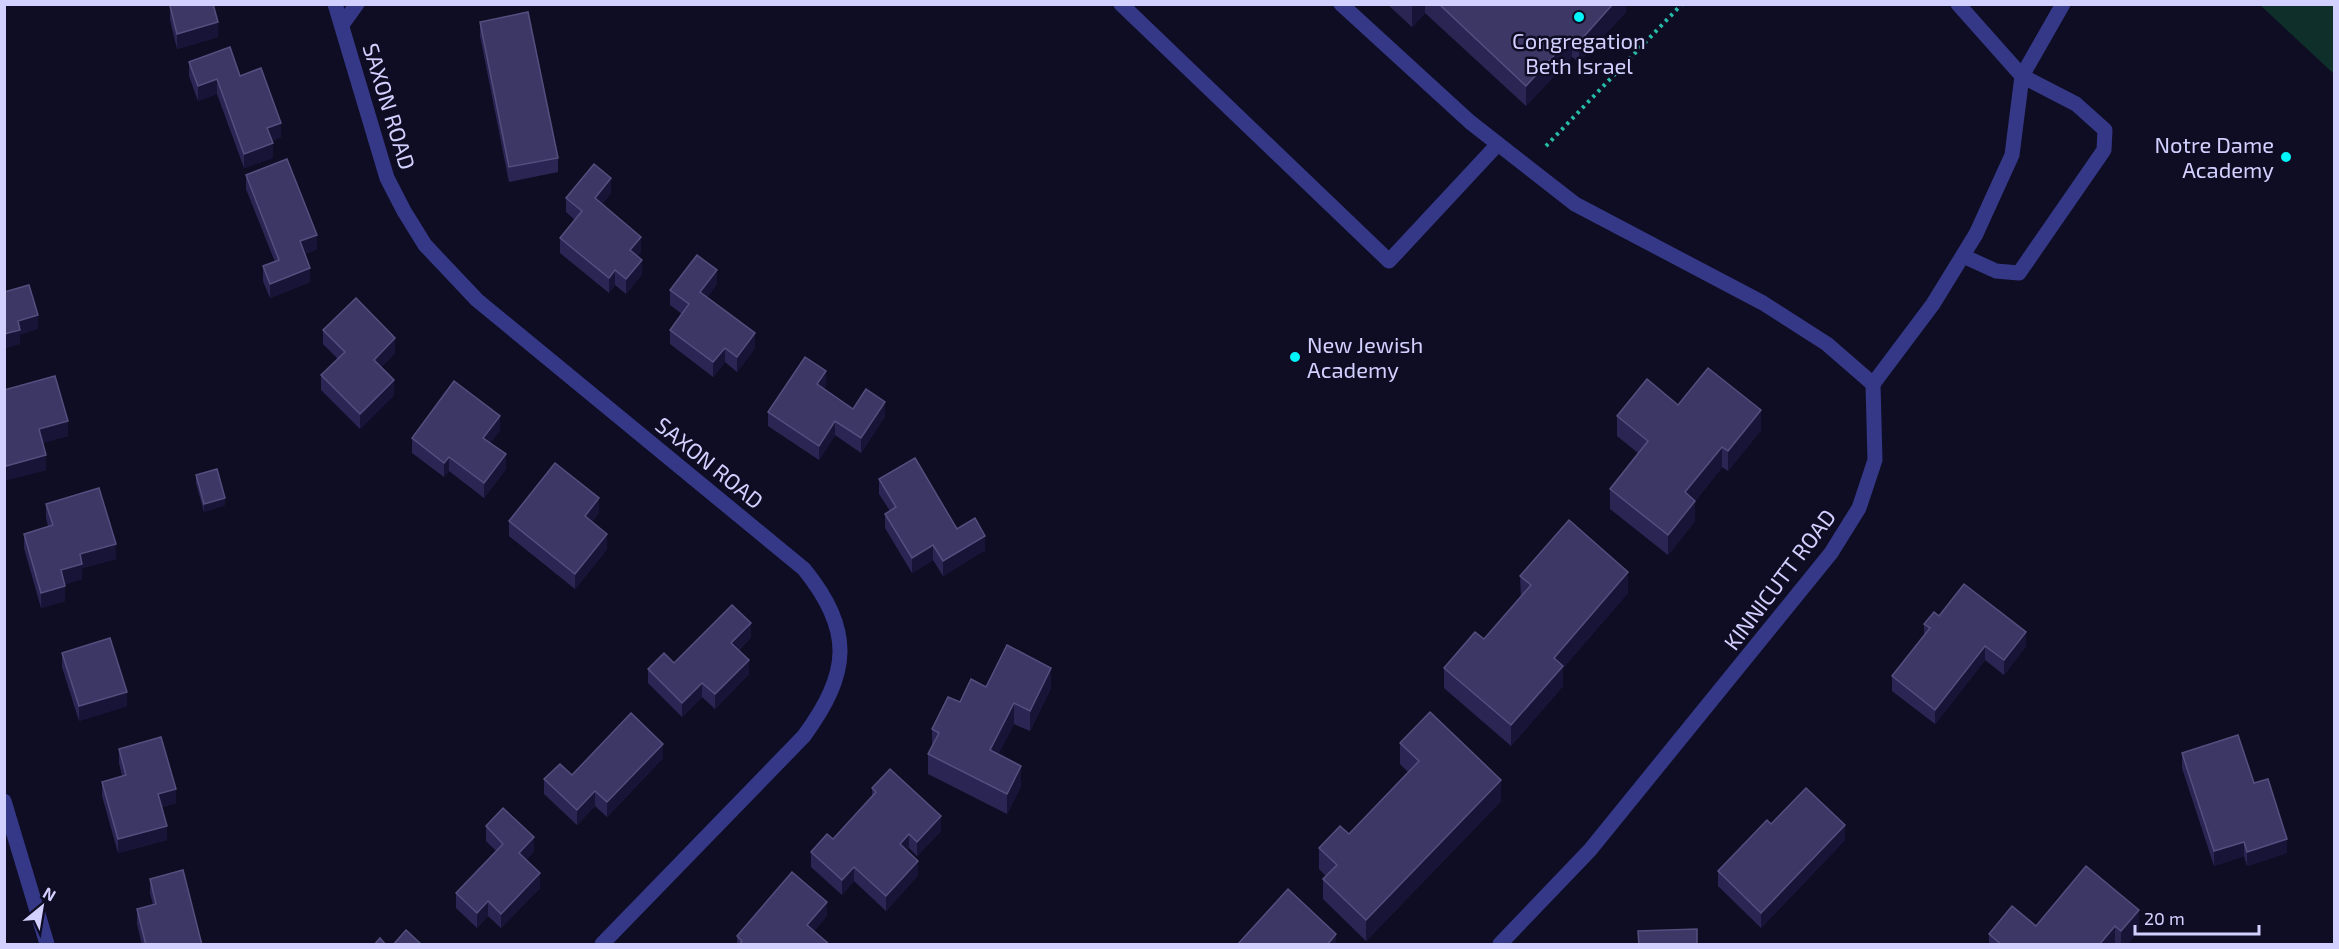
<svg xmlns="http://www.w3.org/2000/svg" width="2339" height="949" font-family="'Exo 2',sans-serif">
<style>
.green{fill:#0f2f2b}
.lines{fill:none;stroke-linecap:round;stroke-linejoin:round}
.path{stroke:#27bca8;stroke-width:4;stroke-dasharray:3 4.5;stroke-linecap:butt}
.lane{stroke:#353886;stroke-width:15}
.street{stroke:#353886;stroke-width:15}
.wall{fill:#2a2553}
.shaded-wall{fill:#171438}
.building{fill:#3c3765;stroke:#534f7e;stroke-width:1.5}
.poi-dot{fill:#00f5fb;stroke:#0f0d24;stroke-width:2}
.labels{text-anchor:middle;dominant-baseline:central;stroke-width:5;stroke-linejoin:round;paint-order:stroke}
.poi-label{font-size:22px;fill:#d2d0ff;stroke:#0f0d24}
.street-label{font-size:22px;fill:#d2d0ff;stroke:#0f0d24}
</style>
<rect width="100%" height="100%" fill="#0f0d24"/>
<path class="green" d="M2260,5h74v69z"/>
<g class="lines">
<path class="path" d="M1546,146l136,-142"/>
<g class="lane">
<path d="M1121,4l268,257 109,-117"/>
<path d="M1341,4l129,118 105,82 188,99 64,41 46,40 60,-80 43,-70 36,-79 10,-79 -64,-72"/>
<path d="M1963,256l33,15 23,2 85,-123 1,-20 -29,-26 -54,-28 41,-72"/>
</g>
<g class="street">
<path d="M335,4l52,174 17,33 21,34 52,55 327,269c50,62 46,104 0,167l-202,208"/>
<path d="M342,25l15,-21"/>
<path d="M4,801l43,143"/>
<path d="M1500,944l90,-94 241,-297 28,-45 16,-48 -2,-76"/>
</g>
</g>
<g class="wall">
<path d="M175,4h43l-5,2 5,31 -41,12 -7,-29v-14z"/>
<path d="M1387,4h239v8l-47,50 -7,-5 -46,49 -101,-93 -13,14z"/>
<path d="M480,22l78,136v14l-49,10 -29,-146z"/>
<path d="M189,62l51,14 41,61 -9,4 1,17 -29,10 -27,-74 -19,7 -9,-25z"/>
<path d="M246,175l71,74 -12,5 5,28 -40,16 -7,-17v-15l12,-4 -29,-73z"/>
<path d="M611,193l-9,11 39,48 -4,4 5,18 -16,20 -11,-9 -6,8 -49,-40v-15l15,-18 -9,-8v-14z"/>
<path d="M717,284l-10,13 48,51 -18,24 -12,-10 -12,15 -43,-33v-14l12,-16 -12,-9v-15z"/>
<path d="M323,330l72,23 -14,14 13,28 -34,34 -39,-39v-15l17,-16 -15,-15z"/>
<path d="M826,386l-2,3 29,20 32,7 -24,37 -26,-18 -16,25 -51,-34v-14z"/>
<path d="M4,390l64,46 -26,7 4,27 -40,10 -2,-6z"/>
<path d="M1678,405l83,25 -33,41 -6,-4 -27,34v20l-27,34 -58,-46v-20l28,-36 -21,-17v-20z"/>
<path d="M500,430l-10,13 16,26 -22,29 -35,-27 -5,6 -32,-24v-15z"/>
<path d="M196,475l29,30 -21,7 -8,-29z"/>
<path d="M879,479l78,50 28,21 -42,26 -10,-16 -21,13 -27,-45v-14l5,-3 -11,-17z"/>
<path d="M46,504l70,55 -34,9v11l-17,5v17l-24,7 -17,-60v-14l24,-8 -2,-8z"/>
<path d="M599,513l-8,9 16,27 -32,40 -66,-53v-15z"/>
<path d="M1520,576l108,17 -65,75v18l-52,60 -67,-58v-20l40,-29 37,-42z"/>
<path d="M1939,616l87,30 -22,29 -19,-15 -50,64 -43,-33v-15l32,-41v-11z"/>
<path d="M751,637l-12,13 10,24 -34,35 -13,-12 -20,20 -34,-34v-14l26,-6z"/>
<path d="M62,653l65,53 -48,15 -17,-54z"/>
<path d="M986,687l65,1 -21,43 -16,-7 -16,30 23,32 -14,28 -79,-40v-20l4,-7v-18z"/>
<path d="M1400,743l101,58 -135,140 -43,-42v-20l3,-3 -7,-7v-21l30,-14 59,-62 -8,-8z"/>
<path d="M119,749l57,54 -14,4 5,33 -49,13 -16,-57v-14l20,-6 -3,-13z"/>
<path d="M2182,753l72,30 33,70 -40,13 -3,-10 -30,10 -32,-98z"/>
<path d="M663,758l-56,59 -12,-11 -18,19 -33,-31v-15z"/>
<path d="M872,788l69,43 -24,25 -8,-8 -2,2 11,25 -32,36 -32,-30 -12,14 -31,-28v-15l22,-13 39,-42z"/>
<path d="M1771,824l74,16 -84,88 -43,-42v-15z"/>
<path d="M486,826l48,25 -8,9 14,28 -39,40 -13,-12 -11,12 -21,-20v-15l40,-42 -10,-10z"/>
<path d="M2086,866l53,64 -12,15h-138v-11l47,-8z"/>
<path d="M150,879l52,66h-60l-5,-21v-15l16,-4 -3,-12z"/>
<path d="M827,916l-13,15 16,14h-93v-9z"/>
</g>
<g class="shaded-wall">
<path d="M1414,4h11v9l-13,14v-20z"/>
<path d="M1613,4h13v8l-47,50v-20z"/>
<path d="M218,22v15l-41,12v-15z"/>
<path d="M1572,36v21l-46,49v-20z"/>
<path d="M217,79v15l-19,7v-15z"/>
<path d="M281,123v14l-14,6v-15z"/>
<path d="M273,143v15l-29,10v-14z"/>
<path d="M611,178v15l-16,20v-15z"/>
<path d="M317,235v14l-17,7v-15z"/>
<path d="M641,237v15l-11,13v-15z"/>
<path d="M642,260v14l-16,20v-15z"/>
<path d="M310,268v14l-40,16v-14z"/>
<path d="M615,270v15l-6,8v-15z"/>
<path d="M717,270v14l-17,23v-15z"/>
<path d="M38,315v14l-18,6v9l-16,5v-15l14,-13z"/>
<path d="M755,333v15l-18,24v-15z"/>
<path d="M395,338v15l-21,21v-14z"/>
<path d="M725,348v14l-12,15v-15z"/>
<path d="M826,371v15l-9,13v-15z"/>
<path d="M394,380v15l-34,34v-15z"/>
<path d="M885,402v14l-24,37v-15z"/>
<path d="M1761,410v20l-33,41v-20z"/>
<path d="M500,416v14l-17,23v-15z"/>
<path d="M68,421v15l-29,8v-15z"/>
<path d="M835,421v14l-16,25v-14z"/>
<path d="M1722,447v20l-37,46v-21z"/>
<path d="M506,454v15l-22,29v-15z"/>
<path d="M46,455v15l-40,10v-14z"/>
<path d="M449,457v14l-5,6v-14z"/>
<path d="M225,498v7l-21,7v-8z"/>
<path d="M599,498v15l-14,18v-15z"/>
<path d="M1695,501v20l-27,34v-20z"/>
<path d="M607,534v15l-32,40v-15z"/>
<path d="M985,536v14l-42,26v-15z"/>
<path d="M116,544v15l-34,9v11l-21,6v-15l19,-16z"/>
<path d="M933,545v15l-21,13v-15z"/>
<path d="M1628,572v21l-65,75v18l-52,60v-21l43,-67z"/>
<path d="M65,586v15l-24,7v-15z"/>
<path d="M751,623v14l-20,20v-14z"/>
<path d="M2026,632v14l-22,29v-15z"/>
<path d="M1985,646v14l-50,64v-14z"/>
<path d="M749,660v14l-34,35v-15z"/>
<path d="M1051,668v20l-21,43v-20z"/>
<path d="M702,683v14l-20,20v-14z"/>
<path d="M127,692v14l-48,15v-15z"/>
<path d="M1014,703v21l-24,47v-21z"/>
<path d="M663,744v14l-56,59v-15z"/>
<path d="M1021,766v20l-14,28v-20z"/>
<path d="M1501,780v21l-135,140v-21z"/>
<path d="M176,789v14l-18,5v-14z"/>
<path d="M595,791v15l-18,19v-15z"/>
<path d="M941,816v15l-24,25v-14z"/>
<path d="M1845,825v15l-84,88v-15z"/>
<path d="M167,826v14l-49,13v-14z"/>
<path d="M909,834v14l-9,10v-14z"/>
<path d="M534,837v14l-15,17v-15z"/>
<path d="M2287,839v14l-40,13v-14z"/>
<path d="M2244,842v14l-30,10v-15z"/>
<path d="M918,861v14l-32,36v-15z"/>
<path d="M854,867v14l-12,14v-15z"/>
<path d="M540,873v15l-39,40v-14z"/>
<path d="M488,901v15l-11,12v-15z"/>
<path d="M827,902v14l-20,23v-14z"/>
<path d="M2139,910v20l-12,15h-6v-14z"/>
<path d="M2115,926v19h-16z"/>
<path d="M1336,934v11h-9z"/>
</g>
<g class="building">
<path d="M175,4h38l5,18 -41,12 -7,-28z"/>
<path d="M1439,4h174l-34,38 -7,-6 -46,50z"/>
<path d="M528,12l30,146 -49,9 -29,-145z"/>
<path d="M230,47l10,29 21,-8 20,55 -14,5 6,15 -29,11 -27,-75 -19,7 -9,-24z"/>
<path d="M287,159l30,76 -17,6 10,27 -40,16 -7,-18 16,-6 -33,-85z"/>
<path d="M594,164l17,14 -16,20 46,39 -11,13 12,10 -16,19 -11,-9 -6,8 -49,-40 22,-27 -16,-13z"/>
<path d="M697,255l20,15 -17,22 55,41 -18,24 -12,-9 -12,14 -43,-32 19,-26 -19,-14z"/>
<path d="M29,285l9,30 -20,6 2,9 -16,4v-42z"/>
<path d="M356,298l39,40 -21,22 20,20 -34,34 -39,-39 24,-23 -22,-22z"/>
<path d="M805,357l21,14 -9,13 36,25 13,-20 19,13 -24,36 -26,-17 -16,25 -51,-34z"/>
<path d="M1708,368l53,42 -33,41 -6,-4 -37,45 10,9 -27,34 -58,-46 38,-48 -31,-25 30,-37 31,26z"/>
<path d="M55,376l13,45 -29,8 7,26 -40,11 -2,-7v-69z"/>
<path d="M454,381l46,35 -17,22 23,16 -22,29 -35,-26 -5,6 -32,-25z"/>
<path d="M915,458l42,71 18,-11 10,18 -42,25 -10,-16 -21,13 -27,-44 11,-7 -17,-28z"/>
<path d="M555,463l44,35 -14,18 22,18 -32,40 -66,-53z"/>
<path d="M217,469l8,29 -21,6 -8,-29z"/>
<path d="M99,488l17,56 -36,10 2,10 -21,6 4,16 -24,7 -17,-59 29,-9 -7,-21z"/>
<path d="M1569,520l59,52 -74,86 9,8 -52,59 -67,-57 31,-36 9,7 47,-54 -11,-9z"/>
<path d="M1964,584l62,48 -22,28 -19,-14 -50,64 -43,-34 38,-48 -6,-4 10,-12 5,4z"/>
<path d="M732,605l19,18 -20,20 18,17 -34,34 -13,-11 -20,20 -34,-34 16,-16 10,10z"/>
<path d="M110,638l17,54 -48,14 -17,-53z"/>
<path d="M1007,645l44,23 -21,43 -16,-8 -24,47 31,16 -14,28 -79,-40 11,-21 -7,-4 16,-32 12,5 11,-23 15,8z"/>
<path d="M1430,712l71,68 -135,140 -43,-41 14,-14 -18,-17 21,-22 9,8 70,-73 -19,-18z"/>
<path d="M631,713l32,31 -56,58 -12,-11 -18,19 -33,-31 16,-15 12,11z"/>
<path d="M2238,735l16,48 14,-4 19,60 -40,13 -3,-10 -30,9 -32,-98z"/>
<path d="M161,737l15,52 -18,5 9,32 -49,13 -16,-57 24,-7 -7,-26z"/>
<path d="M890,769l51,47 -24,26 -8,-8 -9,10 18,17 -32,35 -32,-29 -12,13 -31,-28 16,-18 6,5 43,-47 -4,-4z"/>
<path d="M1806,788l39,37 -84,88 -43,-42 49,-51 4,4z"/>
<path d="M503,808l31,29 -15,16 21,20 -39,41 -13,-13 -11,12 -21,-20 47,-49 -17,-18z"/>
<path d="M2086,866l53,44 -18,21 -6,-5 -16,19h-97l-13,-11 23,-28 24,20z"/>
<path d="M183,870l19,75h-56l-9,-36 19,-5 -6,-25z"/>
<path d="M792,872l35,30 -20,23 23,20h-91l3,-4 -5,-5z"/>
<path d="M1288,889l48,45 -9,11h-90z"/>
<path d="M1697,929v16h-58l-1,-14z"/>
<path d="M406,930l16,15h-29z"/>
<path d="M380,938l6,7h-12z"/>
</g>
<g class="poi-dot">
<circle cx="1579" cy="17" r="6"/>
<circle cx="2286" cy="157" r="6"/>
<circle cx="1295" cy="357" r="6"/>
</g>
<g class="labels">
<g class="poi-label">
<text x="1579" y="40">Congregation<tspan x="1579" dy="25">Beth Israel</tspan></text>
<text x="2274" y="144" text-anchor="end">Notre Dame<tspan x="2274" dy="25">Academy</tspan></text>
<text x="1307" y="344" text-anchor="start">New Jewish<tspan x="1307" dy="25">Academy</tspan></text>
</g>
<g class="street-label">
<text transform="translate(390 106) rotate(73)">SAXON ROAD</text>
<text transform="translate(710 462) rotate(39)">SAXON ROAD</text>
<text transform="translate(1779 579) rotate(-53)">KINNICUTT ROAD</text>
</g>
</g>
<rect width="2339" height="949" fill="none" stroke="#d2d0ff" stroke-width="12"/>
<g transform="translate(42 907) rotate(30)" stroke="#0f0d24" stroke-width="4.5" paint-order="stroke">
<path d="M0-4.5L10 22L0 15L-10 22Z" fill="#d2d0ff"/>
<text y="-9" font-size="16" font-weight="bold" text-anchor="middle" fill="#d2d0ff">N</text>
</g>
<path d="M2135 925v9h124v-9" fill="none" stroke="#d2d0ff" stroke-width="3"/>
<text x="2144" y="925" font-size="18" fill="#d2d0ff" stroke="#0f0d24" stroke-width="4.5" paint-order="stroke">20 m</text>
</svg>
